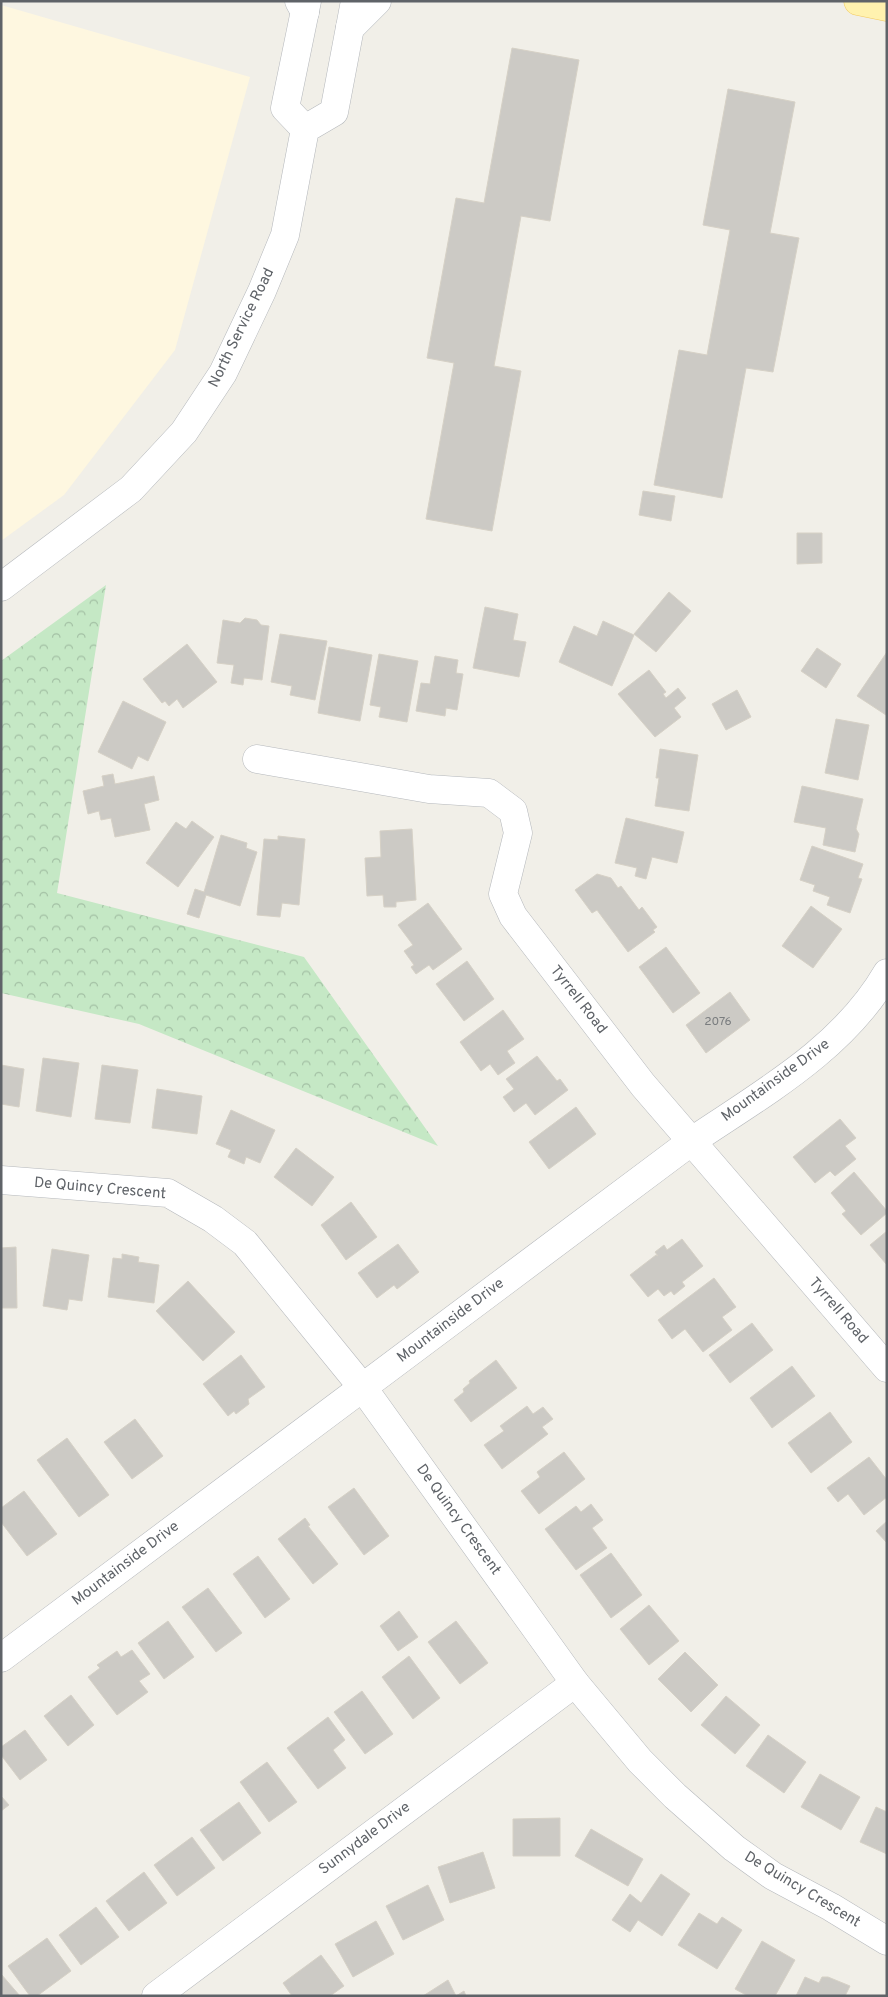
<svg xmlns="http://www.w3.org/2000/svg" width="888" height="1997" font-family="Overpass,sans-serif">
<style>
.commercial{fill:#fef7e0}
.forest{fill:url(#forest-crowns)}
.building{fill:#cccac5;stroke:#d6d1c6}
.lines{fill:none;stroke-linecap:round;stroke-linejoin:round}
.minor-casing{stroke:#b5b8bc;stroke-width:29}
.tertiary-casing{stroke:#b5b8bc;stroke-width:29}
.secondary-casing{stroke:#b6babf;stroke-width:29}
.primary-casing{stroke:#f2c960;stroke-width:29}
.minor{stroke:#fff;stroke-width:28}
.tertiary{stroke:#fff;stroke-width:28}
.secondary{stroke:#fff;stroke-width:28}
.primary{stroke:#fff2af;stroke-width:28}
.labels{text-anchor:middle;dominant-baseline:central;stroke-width:4.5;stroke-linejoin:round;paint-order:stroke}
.number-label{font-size:12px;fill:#7a7d7f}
.street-label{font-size:15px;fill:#5f6368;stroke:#fff}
</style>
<defs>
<pattern id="forest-crowns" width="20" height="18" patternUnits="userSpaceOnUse" patternTransform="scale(1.25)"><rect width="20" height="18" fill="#c5e8c5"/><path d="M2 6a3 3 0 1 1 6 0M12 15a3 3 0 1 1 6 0" fill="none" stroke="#a3c0a4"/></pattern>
</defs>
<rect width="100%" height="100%" fill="#f1efe8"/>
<path class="commercial" d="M1,5l249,72 -75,273 -111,145 -63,46z"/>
<path class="forest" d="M106,585l-49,308 247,64 134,189 -299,-122 -138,-31v-332z"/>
<g class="building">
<path d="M512,48l67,12 -29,161 -29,-5 -27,150 27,5 -29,160 -66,-12 28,-156 -27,-5 29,-160 28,5z"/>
<path d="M728,89l67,13 -25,131 29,5 -26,134 -27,-4 -24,130 -68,-13 25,-135 28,5 23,-125 -27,-5z"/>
<path d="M643,491l32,5 -4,25 -32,-6z"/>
<path d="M797,533h25v30l-25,1z"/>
<path d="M669,592l22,19 -35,41 -22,-18z"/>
<path d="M485,607l33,7 -5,26 13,2 -7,35 -46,-9z"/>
<path d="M245,618l12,2 4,5 8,1 -7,54 -18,-2 -1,7 -12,-2 3,-18 -17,-2 6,-43 17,3z"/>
<path d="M603,621l31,14 -22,51 -53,-24 15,-36 23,10z"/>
<path d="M280,634l47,7 -12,59 -25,-5 2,-9 -21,-4z"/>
<path d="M187,644l30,38 -34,26 -6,-9 -8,7 -4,-5 -3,2 -19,-24z"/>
<path d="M329,647l43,8 -12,66 -42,-8z"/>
<path d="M817,648l24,16 -15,24 -25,-17z"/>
<path d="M887,652v61l-1,2 -29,-19z"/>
<path d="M379,654l39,7 -11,61 -28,-5 2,-10 -11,-2z"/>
<path d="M435,656l23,4 -2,13 7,1 -6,36 -11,-2 -1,8 -29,-5 5,-28 9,1z"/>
<path d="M649,670l17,22 -3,2 3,4 12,-10 8,10 -12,10 7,9 -26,20 -37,-43z"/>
<path d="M737,690l14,27 -25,13 -14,-26z"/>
<path d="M123,701l43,21 -18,39 -10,-5 -6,13 -34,-17z"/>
<path d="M836,719l33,6 -11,55 -33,-7z"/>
<path d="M660,749l38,6 -9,56 -34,-5 4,-28h-3z"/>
<path d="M113,774l2,10 39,-8 5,24 -15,4 6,26 -35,7 -4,-19 -10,2 -2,-9 -11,3 -5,-23 21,-5 -2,-10z"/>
<path d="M802,786l61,13 -7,30 3,5 -4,18 -32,-7 3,-17 -32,-6z"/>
<path d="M626,818l58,14 -7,31 -25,-6 -6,22 -11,-3 2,-8 -22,-5z"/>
<path d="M192,821l22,16 -36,50 -32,-24 30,-41 10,7z"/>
<path d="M412,829l4,71 -20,2v5h-12l-1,-12 -16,1 -2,-38 16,-1 -1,-26z"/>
<path d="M221,835l26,8 -1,5 11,4 -17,54 -34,-11 -7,23 -12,-4 8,-25 9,3z"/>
<path d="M278,836l27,3 -6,66 -17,-2 -2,14 -23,-2 7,-76 14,1z"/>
<path d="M812,846l51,18 -5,14 4,1 -12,34 -23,-8 3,-8 -17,-6 2,-6 -15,-5z"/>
<path d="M597,874l14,4 7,10 3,-2 18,24 3,-3 15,20 -4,3 2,2 -27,20 -31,-42 -5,3 -17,-23z"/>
<path d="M428,903l34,46 -29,21 -4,-5 -13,9 -5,-7 3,-2 -10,-14 9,-6 -15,-20z"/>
<path d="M811,906l31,23 -29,39 -31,-22z"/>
<path d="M666,947l34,46 -27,20 -34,-46z"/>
<path d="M467,961l27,38 -30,22 -28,-37z"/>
<path d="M730,992l20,28 -44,33 -20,-28z"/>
<path d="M503,1010l21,29 -17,12 8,12 -17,12 -8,-11 -9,7 -21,-29z"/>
<path d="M537,1056l20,25 3,-2 8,11 -33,25 -9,-12 -12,9 -11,-15 11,-8 -8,-10z"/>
<path d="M43,1058l36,5 -8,54 -35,-6z"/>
<path d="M1,1065l23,4 -5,38 -18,-3z"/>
<path d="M102,1065l36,5 -8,53 -35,-4z"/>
<path d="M157,1089l45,7 -5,38 -45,-6z"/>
<path d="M576,1107l20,27 -47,35 -20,-27z"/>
<path d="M231,1110l44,20 -15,33 -14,-6 -2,7 -16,-7 3,-7 -15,-6z"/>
<path d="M840,1119l16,19 -11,8 11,13 -21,17 -5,-5 -15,12 -22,-26z"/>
<path d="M296,1148l38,29 -22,29 -38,-29z"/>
<path d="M854,1172l33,39v2l-26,22 -19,-21 4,-3 -15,-18z"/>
<path d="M351,1202l26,35 -31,23 -25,-35z"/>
<path d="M887,1231v34l-17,-20z"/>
<path d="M682,1239l21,27 -21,16 3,4 -11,9 -3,-4 -7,5 -6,-7 -10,8 -18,-22 26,-20 2,1 -3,-4 9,-7 3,5z"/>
<path d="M398,1244l21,28 -22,17 -3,-4 -17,13 -19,-25z"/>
<path d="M16,1247l1,61h-16v-60z"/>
<path d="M52,1249l37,6 -7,46 -13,-2 -2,11 -24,-4z"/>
<path d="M122,1254l17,3 -1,5 21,3 -5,38 -46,-6 5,-39 9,1z"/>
<path d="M714,1278l22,29 -14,10 10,13 -29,22 -18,-23 -13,10 -14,-19z"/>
<path d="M188,1281l47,51 -32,29 -47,-50z"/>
<path d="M752,1323l21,27 -43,33 -21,-28z"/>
<path d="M241,1355l24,32 -17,12 1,5 -13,10 -2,-3 -6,5 -25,-32z"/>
<path d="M496,1360l21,28 -46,34 -17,-22 10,-8 -1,-3 7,-6 -1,-2z"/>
<path d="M792,1366l23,30 -43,32 -22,-30z"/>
<path d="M527,1406l6,8 10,-7 10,12 -11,8 6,7 -46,35 -18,-24 20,-14 -4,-5z"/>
<path d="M830,1412l22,30 -41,31 -23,-30z"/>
<path d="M135,1419l28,37 -31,23 -28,-37z"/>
<path d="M67,1438l42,57 -30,22 -42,-57z"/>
<path d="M564,1452l21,27 -46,35 -18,-23 19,-14 -3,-5z"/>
<path d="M869,1457l18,23v17l-23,18 -16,-21 -10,8 -11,-14z"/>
<path d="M354,1488l35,48 -25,19 -36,-48z"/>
<path d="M24,1491l33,43 -30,22 -26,-34v-14z"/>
<path d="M591,1504l12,16 -11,8 15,20 -31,22 -31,-41 31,-23 5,6z"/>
<path d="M305,1518l5,7 -2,1 30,38 -25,20 -35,-45z"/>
<path d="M887,1521v22l-11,-12z"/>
<path d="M611,1553l31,42 -31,23 -31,-43z"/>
<path d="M258,1556l32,43 -25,19 -32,-44z"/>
<path d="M208,1588l34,45 -26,19 -34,-45z"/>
<path d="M649,1605l30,36 -30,24 -29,-36z"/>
<path d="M399,1611l19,26 -20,14 -18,-25z"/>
<path d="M168,1621l26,36 -30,22 -26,-36z"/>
<path d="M456,1621l32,42 -28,21 -32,-42z"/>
<path d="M132,1650l18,24 -11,7 9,11 -31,23 -29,-38 12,-9 -3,-3 20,-14 4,6z"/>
<path d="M685,1652l33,33 -27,27 -33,-33z"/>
<path d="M409,1656l31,42 -27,21 -31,-42z"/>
<path d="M362,1691l31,43 -28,20 -31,-42z"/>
<path d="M71,1695l23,30 -26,21 -24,-30z"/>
<path d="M726,1696l34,29 -25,29 -34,-29z"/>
<path d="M328,1717l17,23 -12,10 13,18 -28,21 -31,-41z"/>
<path d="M25,1730l22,30 -27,20 -19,-25v-8z"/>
<path d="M768,1735l38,27 -22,31 -38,-27z"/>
<path d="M267,1762l30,40 -28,20 -29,-40z"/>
<path d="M820,1774l40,23 -19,33 -40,-23z"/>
<path d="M1,1796l8,9 -8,6z"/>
<path d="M239,1802l22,31 -38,28 -23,-31z"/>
<path d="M876,1807l11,5v42l-27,-12z"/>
<path d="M560,1818v38h-47v-37z"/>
<path d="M591,1829l52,30 -15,27 -53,-30z"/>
<path d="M192,1837l23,31 -38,28 -23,-31z"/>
<path d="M483,1852l12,36 -45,15 -12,-36z"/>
<path d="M144,1872l23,31 -38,28 -23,-30z"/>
<path d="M661,1874l29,20 -28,42 -24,-16 -8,12 -18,-12 18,-26 11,9z"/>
<path d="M428,1885l16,35 -41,20 -17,-34z"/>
<path d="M96,1907l23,30 -38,28 -22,-30z"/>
<path d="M699,1913l18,11 5,-7 20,13 -25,39 -39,-24z"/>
<path d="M376,1921l18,33 -41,23 -18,-33z"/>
<path d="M47,1938l24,33 -34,25h-7l-22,-30z"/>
<path d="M762,1941l33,19 -20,36h-27l-13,-7z"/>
<path d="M321,1955l23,31 -14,10h-38l-9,-13z"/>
<path d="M1,1974l19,22h-19z"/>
<path d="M805,1977l14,6 3,-6h6l22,9 -5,10h-49z"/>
<path d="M448,1980l8,16 8,-5 2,5h-43z"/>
</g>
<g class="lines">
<g class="minor-casing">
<g id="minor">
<path d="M257,759l172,30 60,4 24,18 5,22 -15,61 10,22 130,169 244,283"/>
<path d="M1,1180l167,13 45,26 32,24 118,145 212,295 65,78 35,35 59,52 39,28 58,31 56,34"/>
<path d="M1,1658l691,-517c71,-48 151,-92 195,-168"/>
<path d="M156,1996l419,-313"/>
</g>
</g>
<g class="tertiary-casing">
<g id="tertiary">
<path d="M305,129l-20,-21 22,-107"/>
<path d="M1,587l130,-98 53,-57 39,-59 39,-82 23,-56 20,-106 29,-17 21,-111"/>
</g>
</g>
<g class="secondary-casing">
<g id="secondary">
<path d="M299,1l6,11"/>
<path d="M350,28l27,-27"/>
</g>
</g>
<g class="primary-casing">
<path id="primary" d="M858,1l29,6"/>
</g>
<use href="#minor" class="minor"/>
<use href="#tertiary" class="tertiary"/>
<use href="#secondary" class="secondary"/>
<use href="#primary" class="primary"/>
</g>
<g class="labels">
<g class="number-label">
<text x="718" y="1022">2076</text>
</g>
<g class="street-label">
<text transform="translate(242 328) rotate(-64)">North Service Road</text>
<text transform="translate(578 1000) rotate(52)">Tyrrell Road</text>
<text transform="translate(776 1081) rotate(-36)">Mountainside Drive</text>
<text transform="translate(100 1189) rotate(5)">De Quincy Crescent</text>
<text transform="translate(838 1311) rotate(49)">Tyrrell Road</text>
<text transform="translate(451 1321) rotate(-37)">Mountainside Drive</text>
<text transform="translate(458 1520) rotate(54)">De Quincy Crescent</text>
<text transform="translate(126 1564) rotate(-37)">Mountainside Drive</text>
<text transform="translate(365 1839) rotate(-37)">Sunnydale Drive</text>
<text transform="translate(802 1890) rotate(31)">De Quincy Crescent</text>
</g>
</g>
<rect width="888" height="1997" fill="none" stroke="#5f6368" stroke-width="5"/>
</svg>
